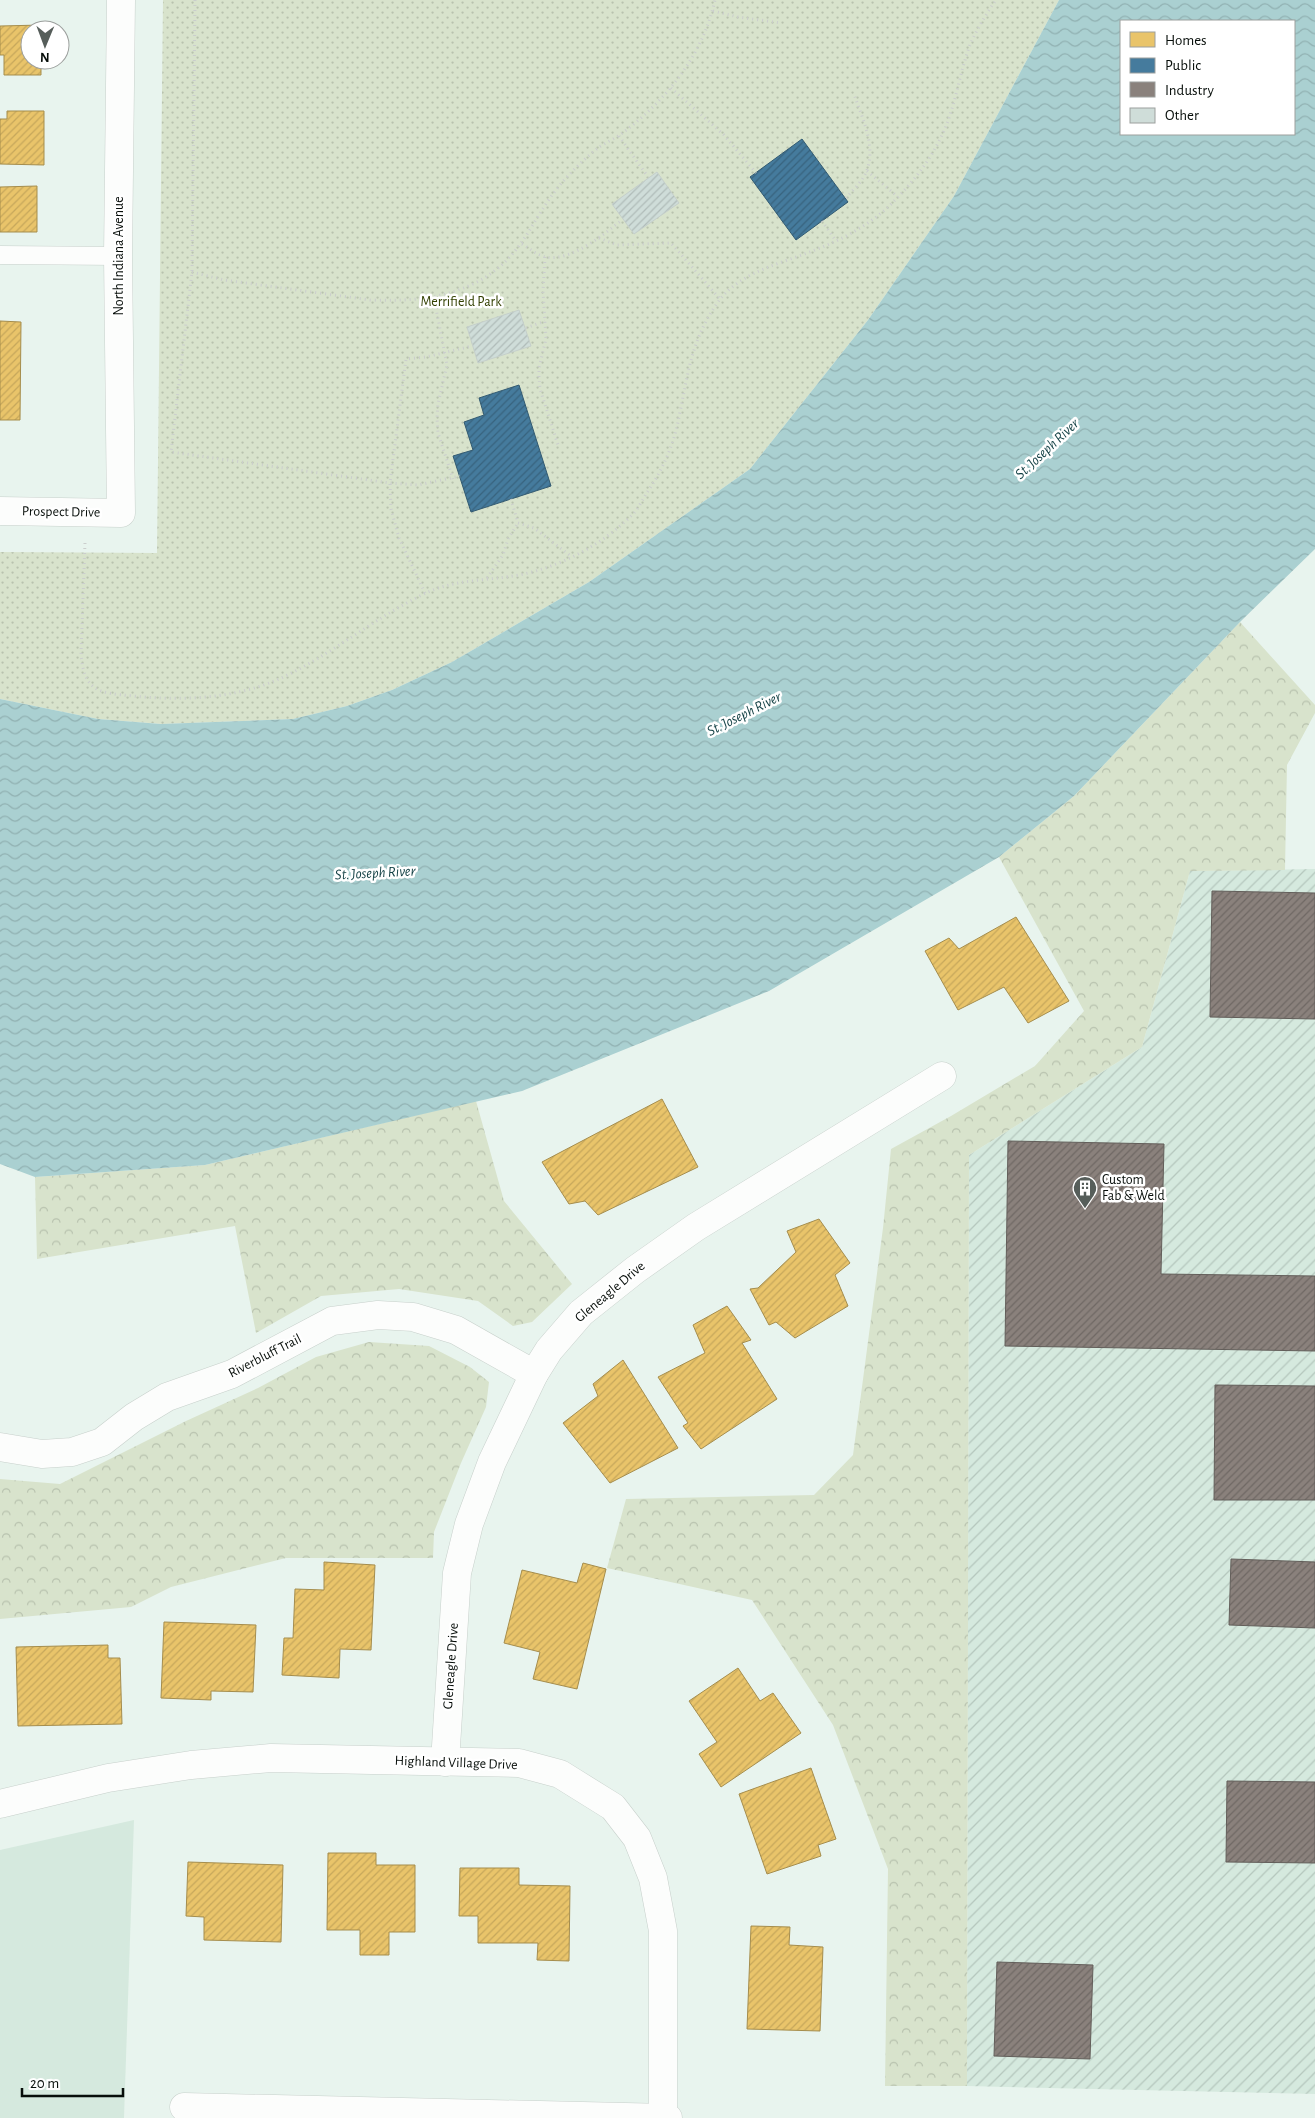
<svg xmlns="http://www.w3.org/2000/svg" width="1315" height="2118" font-family="'Alegreya Sans',sans-serif">
<style>
.built{fill:#d5e9de}
.industrial{fill:url(#industrial-furrows)}
.forest{fill:url(#forest-crowns)}
.park{fill:url(#park-dots)}
.water{fill:url(#water-waves);fill-rule:evenodd}
.homes{fill:url(#homes-hatch);stroke:#a58d4d}
.public{fill:url(#public-hatch);stroke:#325a71}
.industry{fill:url(#industry-hatch);stroke:#635e5a}
.building{fill:url(#building-hatch);stroke:#c5cfcb}
.lines{fill:none;stroke-linecap:round;stroke-linejoin:round}
.service-casing{stroke:#c7d0cb;stroke-width:19}
.minor-casing{stroke:#c7d0cb;stroke-width:29}
.path{stroke:#cbcecd;stroke-width:3;stroke-dasharray:1 4;stroke-linecap:butt}
.service{stroke:#fcfdfc;stroke-width:18}
.minor{stroke:#fcfdfc;stroke-width:28}
.labels{text-anchor:middle;dominant-baseline:central;stroke-width:5;stroke-linejoin:round;paint-order:stroke}
.street-label{font-size:14px;fill:#070e0a;stroke:#fff}
.park-label{font-size:14px;fill:#334002;stroke:#fff}
.poi-label{font-size:14px;fill:#070e0a;stroke:#fff;text-anchor:start}
.water-label{font-size:15px;font-style:italic;fill:#113f43;stroke:#fff}
</style>
<defs>
<pattern id="industrial-furrows" width="10" height="10" patternUnits="userSpaceOnUse" patternTransform="scale(1.25)"><rect width="10" height="10" fill="#d5e9de"/><path d="M-1 1l2-2M0 10L10 0M9 11l2-2" fill="none" stroke="#b5c7bd"/></pattern>
<pattern id="forest-crowns" width="20" height="18" patternUnits="userSpaceOnUse" patternTransform="scale(1.25)"><rect width="20" height="18" fill="#d8e3cc"/><path d="M2 6a3 3 0 1 1 6 0M12 15a3 3 0 1 1 6 0" fill="none" stroke="#b8c2ae"/></pattern>
<pattern id="park-dots" width="8" height="8" patternUnits="userSpaceOnUse" patternTransform="scale(1.25)"><rect width="8" height="8" fill="#d8e3cc"/><path d="M2 2h.1M6 6h.1" fill="none" stroke="#b8c2ae" stroke-width="1.8" stroke-linecap="round"/></pattern>
<pattern id="water-waves" width="16" height="10" patternUnits="userSpaceOnUse" patternTransform="scale(1.25)"><rect width="16" height="10" fill="#aad0d1"/><path d="M0 5q4-4 8 0t8 0" fill="none" stroke="#91b1b2"/></pattern>
<pattern id="homes-hatch" width="6" height="6" patternUnits="userSpaceOnUse" patternTransform="scale(1.25)"><rect width="6" height="6" fill="#e9c46a"/><path d="M-1 1l2-2M0 6l6-6M5 7l2-2" fill="none" stroke="#c6a75b"/></pattern>
<pattern id="public-hatch" width="6" height="6" patternUnits="userSpaceOnUse" patternTransform="scale(1.25)"><rect width="6" height="6" fill="#457b9d"/><path d="M-1 1l2-2M0 6l6-6M5 7l2-2" fill="none" stroke="#38637e"/></pattern>
<pattern id="industry-hatch" width="6" height="6" patternUnits="userSpaceOnUse" patternTransform="scale(1.25)"><rect width="6" height="6" fill="#8a817c"/><path d="M-1 1l2-2M0 6l6-6M5 7l2-2" fill="none" stroke="#6f6864"/></pattern>
<pattern id="building-hatch" width="6" height="6" patternUnits="userSpaceOnUse" patternTransform="scale(1.25)"><rect width="6" height="6" fill="#cfddd9"/><path d="M-1 1l2-2M0 6l6-6M5 7l2-2" fill="none" stroke="#b0bcb9"/></pattern>
</defs>
<rect width="100%" height="100%" fill="#e8f4ee"/>
<path class="built" d="M134,1820l-10,298h-124v-268z"/>
<path class="industrial" d="M1315,869v1225l-348,-8 2,-931 173,-108 48,-176z"/>
<g class="forest">
<path d="M1240,622l75,83v8l-28,52 -2,105 -95,1 -48,176 -173,108 -2,931h-82l3,-217 -55,-144 -81,-125 -145,-32 19,-69 188,-4 39,-40 30,-227 8,-79 60,-33 84,-50 49,-55 -85,-154 75,-61z"/>
<path d="M476,1101l28,100 68,83 -40,38 -19,4 -35,-25 -79,-12 -78,7 -65,37 -21,-107 -198,33 -2,-82 170,-12z"/>
<path d="M369,1342l60,4 41,21 19,15 -3,25 -25,56 -27,69 -1,26h-147l-115,29 -40,20 -131,12v-140l60,5 126,-63 72,-33 58,-31z"/>
</g>
<path class="park" d="M163,0h896l-105,196 -86,124 -118,149 -161,113 -137,80 -60,28 -45,16 -54,13 -131,5 -64,-5 -98,-20v-147l157,1z"/>
<path class="water" d="M1059,0h256v549l-75,73 -166,174 -75,61 -230,134 -247,100 -317,74 -170,12 -35,-13v-465l98,20 63,5 132,-5 54,-13 45,-16 60,-28 137,-80 161,-113 118,-149 86,-124zM1121,21h173v113h-173z"/>
<g class="homes">
<path d="M42,25v5h-12v30h11v15h-37v-20h-4v-29z"/>
<path d="M7,111h37v54l-44,-1v-45h7z"/>
<path d="M37,186v46h-37v-45z"/>
<path d="M0,321l21,1 -1,98h-20z"/>
<path d="M1016,917l53,84 -41,22 -24,-36 -46,23 -33,-59 24,-13 10,11z"/>
<path d="M662,1099l36,68 -100,48 -13,-14 -16,3 -27,-42z"/>
<path d="M819,1219l31,44 -15,12 13,31 -53,32 -19,-16 -7,3 -19,-36 8,-1 38,-36 -9,-21z"/>
<path d="M727,1306l24,34 -9,3 35,56 -76,50 -18,-23 5,-3 -30,-46 47,-24 -12,-28z"/>
<path d="M623,1360l55,88 -68,35 -47,-60 35,-27 -5,-12z"/>
<path d="M324,1562l51,3 -4,85 -31,-1 -1,29 -57,-3 2,-37h9l2,-49 29,1z"/>
<path d="M583,1563l23,6 -29,120 -44,-10 7,-27 -36,-9 18,-73 55,13z"/>
<path d="M164,1622l92,3 -3,67 -42,-1v9l-50,-2z"/>
<path d="M108,1645v13h12l2,66 -104,2 -2,-79z"/>
<path d="M738,1668l22,33 13,-8 28,40 -80,54 -22,-33 18,-12 -28,-41z"/>
<path d="M811,1768l25,71 -18,6 3,11 -54,18 -28,-80z"/>
<path d="M328,1853h48v12h39v67h-26v23h-29v-25h-33z"/>
<path d="M188,1862l95,3 -2,77 -77,-2v-23l-18,-1z"/>
<path d="M460,1868h59v17l51,1 -1,75 -32,-1 1,-17h-60v-27h-19z"/>
<path d="M751,1926l39,1 -1,18 34,2 -3,84 -73,-2z"/>
</g>
<g class="public">
<path d="M802,139l46,63 -52,38 -46,-63z"/>
<path d="M519,385l32,101 -80,26 -18,-56 20,-6 -9,-28 20,-7 -5,-17z"/>
</g>
<g class="industry">
<path d="M1212,891l103,2v126l-105,-2z"/>
<path d="M1008,1141l156,3 -3,130 154,2v75l-310,-5z"/>
<path d="M1215,1385l100,1v114h-101z"/>
<path d="M1231,1559l84,3v66l-86,-3z"/>
<path d="M1227,1781l88,1v81l-89,-1z"/>
<path d="M997,1962l96,3 -3,94 -96,-3z"/>
</g>
<g class="building">
<path d="M657,172l22,31 -45,31 -22,-30z"/>
<path d="M519,310l12,36 -53,17 -11,-36z"/>
</g>
<g class="lines">
<g class="service-casing">
<path id="service" d="M0,255l118,1"/>
</g>
<g class="minor-casing">
<g id="minor">
<path d="M0,511l121,2 -3,-257 3,-256"/>
<path d="M0,1447l42,7 30,-2 30,-10 32,-25 33,-20 65,-23 100,-53 46,-6 35,2 43,13 78,44"/>
<path d="M445,1762l12,-189 12,-49 23,-62 42,-88 15,-24 32,-37 54,-43 61,-43 246,-151"/>
<path d="M0,1804l108,-26 83,-13 80,-7 248,5 41,11 53,33 24,31 16,40 10,53v187"/>
<path d="M184,2107l484,11"/>
</g>
</g>
<g class="path">
<path d="M195,0l-3,272 -21,180 219,31 28,2 42,-9"/>
<path d="M713,11l25,6 43,6"/>
<path d="M671,88l53,47 32,38"/>
<path d="M619,136l29,41"/>
<path d="M867,171l30,25"/>
<path d="M846,198c7,-8 17,-17 21,-28 9,-25 -5,-52 -13,-76"/>
<path d="M822,221l14,20"/>
<path d="M599,238l18,7 54,-2 49,56"/>
<path d="M522,244c8,5 15,11 24,13 25,5 58,-23 76,-37"/>
<path d="M545,257l-2,34 3,48 -7,29v9l1,12 19,59"/>
<path d="M192,272l32,8 146,20c39,1 71,0 107,-18 46,-24 53,-61 83,-97 11,-13 25,-27 38,-37 7,-5 16,-9 23,-14 45,-33 82,-79 94,-134"/>
<path d="M434,298l13,67 -9,39 -1,14 1,15 15,46"/>
<path d="M526,328l19,-7"/>
<path d="M511,499l7,24"/>
<path d="M518,523l16,5 38,29"/>
<path d="M85,543l-4,111c3,38 18,39 52,42 48,5 101,3 146,-17 51,-23 95,-61 145,-85 30,-15 62,-13 95,-19 41,-8 83,-30 113,-60 6,-6 10,-14 14,-21 16,-23 28,-49 33,-77 9,-43 12,-77 39,-115 21,-29 58,-37 89,-49 28,-10 56,-24 79,-44 19,-18 40,-42 52,-66 17,-30 20,-66 32,-98 7,-16 16,-31 26,-45"/>
<path d="M487,578l16,-23 5,-16 10,-16"/>
<path d="M425,593l-26,-55 -8,-29 -1,-26 16,-124 20,-2 46,-11"/>
</g>
<use href="#service" class="service"/>
<use href="#minor" class="minor"/>
</g>
<defs>
<g id="building-pin" transform="scale(1.25)"><path d="M0 17L-7.5 6A9.5 9.5 0 1 1 7.5 6Z" fill="#565e5a" stroke="#fff"/><path d="M-4-6H4V6H1V3H-1V6H-4ZM-2.5-4.3h1.7v1.8h-1.7ZM.8-4.3h1.7v1.8H.8ZM-2.5-1h1.7V.8h-1.7ZM.8-1h1.7V.8H.8Z" fill="#fff"/></g>
</defs>
<g fill-rule="evenodd">
<use href="#building-pin" x="1085" y="1188"/>
</g>
<g class="labels">
<g class="street-label">
<text transform="translate(119 256) rotate(-90)">North Indiana Avenue</text>
<text transform="translate(61 512) rotate(1)">Prospect Drive</text>
<text transform="translate(610 1292) rotate(-40)">Gleneagle Drive</text>
<text transform="translate(265 1356) rotate(-27)">Riverbluff Trail</text>
<text transform="translate(451 1666) rotate(-86)">Gleneagle Drive</text>
<text transform="translate(456 1763) rotate(2)">Highland Village Drive</text>
</g>
<g class="park-label">
<text x="461" y="302">Merrifield Park</text>
</g>
<g class="poi-label">
<text x="1102" y="1180">Custom<tspan x="1102" dy="16">Fab &amp; Weld</tspan></text>
</g>
<g class="water-label">
<text transform="translate(1047 449) rotate(-43)">St. Joseph River</text>
<text transform="translate(744 714) rotate(-27)">St. Joseph River</text>
<text transform="translate(375 873) rotate(-3)">St. Joseph River</text>
</g>
</g>
<rect x="1120" y="20" width="175" height="115" fill="#ffffff" stroke="#9c9f9d"/>
<rect x="1130" y="32" width="25" height="15" fill="#e9c46a" stroke="#9c9f9d"/>
<text x="1165" y="45" font-size="15" fill="#070e0a">Homes</text>
<rect x="1130" y="58" width="25" height="15" fill="#457b9d" stroke="#9c9f9d"/>
<text x="1165" y="70" font-size="15" fill="#070e0a">Public</text>
<rect x="1130" y="82" width="25" height="15" fill="#8a817c" stroke="#9c9f9d"/>
<text x="1165" y="95" font-size="15" fill="#070e0a">Industry</text>
<rect x="1130" y="108" width="25" height="15" fill="#cfddd9" stroke="#9c9f9d"/>
<text x="1165" y="120" font-size="15" fill="#070e0a">Other</text>
<g transform="translate(45 45) rotate(181)"><circle r="24" fill="#ffffff" stroke="#9c9f9d"/>
<path d="M0-4L9 19L0 12L-9 19Z" fill="#565e5a"/>
<text y="-8" font-size="14" font-weight="bold" text-anchor="middle" fill="#070e0a">N</text>
</g>
<path d="M22 2088v8h101v-8" fill="none" stroke="#070e0a" stroke-width="2.5"/>
<text x="30" y="2088" font-size="15" fill="#070e0a" stroke="#ffffff" stroke-width="4" paint-order="stroke">20 m</text>
</svg>
